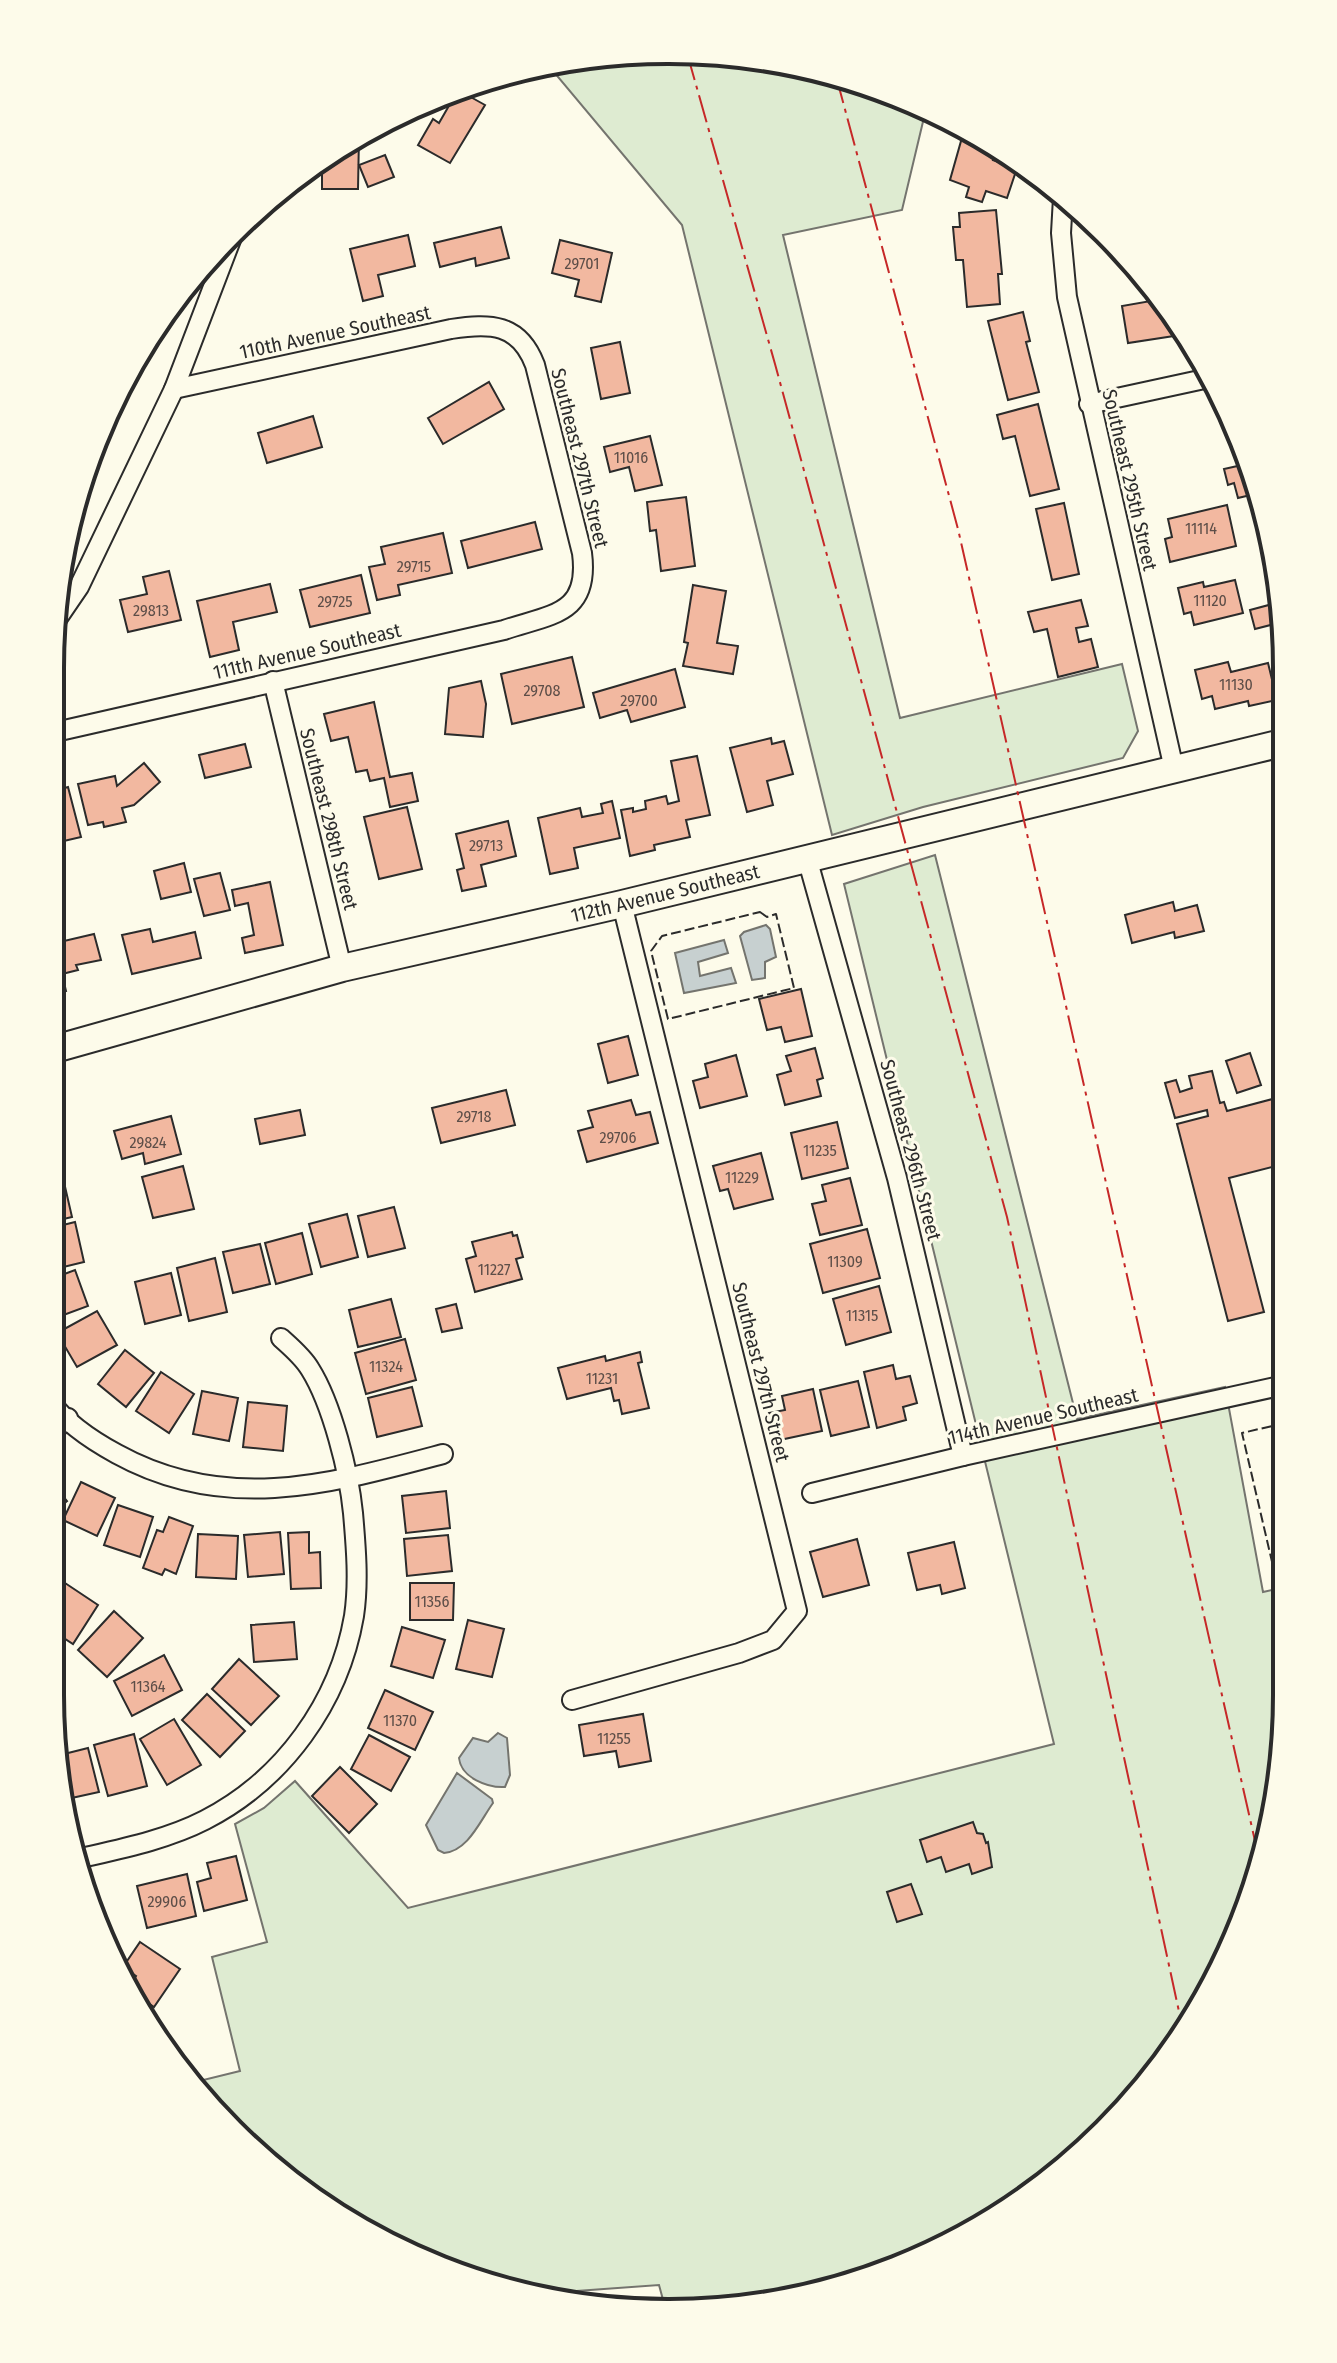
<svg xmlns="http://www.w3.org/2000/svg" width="1337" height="2363" font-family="'Fira Sans Condensed',sans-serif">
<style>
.green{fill:#deebd1;stroke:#74746e;stroke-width:2}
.water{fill:#c7d0d0;stroke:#74746e;stroke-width:2}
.building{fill:#f2b8a0;stroke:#2b2b2b;stroke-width:2}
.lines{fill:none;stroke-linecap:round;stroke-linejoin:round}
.street-casing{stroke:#2b2b2b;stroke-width:22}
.secondary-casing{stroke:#2b2b2b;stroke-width:30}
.street{stroke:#fdfbea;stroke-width:18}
.secondary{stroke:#fdfbea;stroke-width:26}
.fence{stroke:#2b2b2b;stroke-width:2;stroke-dasharray:10 4;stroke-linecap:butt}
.power{stroke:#c62828;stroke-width:2;stroke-dasharray:28 6 4 6;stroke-linecap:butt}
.labels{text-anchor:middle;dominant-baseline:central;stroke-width:6;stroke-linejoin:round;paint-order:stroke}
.number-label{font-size:16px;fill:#5d4e48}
.street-label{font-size:20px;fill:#2b2b2b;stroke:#fdfbea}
.rim{fill:none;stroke:#2b2b2b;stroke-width:4}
</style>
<rect width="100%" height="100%" fill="#fdfbea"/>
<g class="green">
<path d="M629,51l121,4 118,28 58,26 -24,101 -119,25 117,483 222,-54 16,67 -15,27 -200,49 -91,28 -150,-610 -134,-160z"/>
<path d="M935,855l142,564 148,-32 38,205 22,-5 1,148 -32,158 -50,111 -128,156 -171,106 -197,46 -43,-5 -6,-22 -124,9 -27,-2 -183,-83 -134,-126 49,-12 -28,-114 55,-15 -32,-118 29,-16 31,-27 113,127 646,-164 -210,-860z"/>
</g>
<g class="water">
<path d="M766,925l4,4 6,28 -11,5v16l-13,2 -12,-44 4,-4z"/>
<path d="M724,940l4,13 -30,9 2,14 31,-8 5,15 -52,10 -9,-40z"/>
<path d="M498,1733l9,5 3,37 -5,12c-17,1 -44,-9 -46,-29l14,-20 15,4z"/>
<path d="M457,1773l35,26 1,4c-13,18 -25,48 -49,50l-6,-3 -12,-25z"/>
</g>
<g class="building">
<path d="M458,90l27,15 -35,58 -32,-18 15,-26 6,4z"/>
<path d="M965,127l13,6 19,15 -4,12 24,8 -10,30 -21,-7 -4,11 -16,-5 3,-10 -19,-7z"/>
<path d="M359,136l-1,53h-36v-20h5v-13z"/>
<path d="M385,155l9,22 -26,10 -9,-22z"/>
<path d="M996,210l6,64h-4l2,30 -33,3 -4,-47h-7l-3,-33h7l-1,-14z"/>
<path d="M501,227l8,31 -33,8 -1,-8 -35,9 -6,-24z"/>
<path d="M408,235l7,31 -37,9 5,21 -20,5 -13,-52z"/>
<path d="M560,240l52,13 -11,49 -26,-6 4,-16 -27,-7z"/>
<path d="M1162,299l25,35 -59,9 -6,-37z"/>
<path d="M1023,312l7,29 -4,1 13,50 -31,8 -20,-79z"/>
<path d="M620,342l10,51 -29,6 -10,-51z"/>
<path d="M489,382l15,27 -61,35 -15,-26z"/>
<path d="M1038,404l21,85 -29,7 -15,-60 -12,3 -6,-24z"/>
<path d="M313,416l9,31 -55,16 -9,-30z"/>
<path d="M650,436l12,49 -27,6 -6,-24 -19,5 -6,-25z"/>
<path d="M1251,463l8,30 -21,5 -4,-15 -6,2 -4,-16z"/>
<path d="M686,497l9,69 -34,5 -5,-41 -6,1 -3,-29z"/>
<path d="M1064,503l15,71 -27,6 -16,-71z"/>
<path d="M1227,505l9,41 -66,16 -5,-23 7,-2 -4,-18z"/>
<path d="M535,522l7,27 -74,19 -7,-27z"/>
<path d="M443,533l9,40 -54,12 2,10 -23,5 -8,-33 16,-3 -4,-17z"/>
<path d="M169,571l12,49 -53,12 -8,-32 27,-6 -4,-17z"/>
<path d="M361,575l9,38 -60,14 -10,-37z"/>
<path d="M1235,580l8,33 -49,12 -3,-13 -7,2 -6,-26 25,-6 1,5z"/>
<path d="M270,584l7,28 -44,10 6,28 -29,7 -13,-56z"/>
<path d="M693,585l33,6 -9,52 21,3 -5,28 -50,-8 5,-23 -4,-1z"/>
<path d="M1081,600l7,26 -12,2 3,14 12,-3 7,28 -40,10 -11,-48 -13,3 -6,-20z"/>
<path d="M1280,602l2,20 -27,7 -5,-19z"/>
<path d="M572,657l12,50 -72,17 -11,-50z"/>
<path d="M1228,662l3,10 37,-9 9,37 -28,6 -1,-5 -33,8 -3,-13 -10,3 -7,-29z"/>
<path d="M675,669l10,38 -54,15 -4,-12 -27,8 -7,-25z"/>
<path d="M481,681l5,23 -3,33 -38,-3 4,-46z"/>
<path d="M374,702l16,75 22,-4 6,28 -28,6 -6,-29 -14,3 -3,-11 -11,2 -8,-35 -17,4 -7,-27z"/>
<path d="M771,738l1,6 12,-3 9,33 -26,7 6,24 -26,7 -17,-64z"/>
<path d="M245,744l6,23 -46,11 -6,-23z"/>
<path d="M697,756l13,59 -24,5 4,17 -36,8 1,5 -25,6 -9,-46 12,-2v4l13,-3 -1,-8 21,-5 2,8 11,-3 -8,-40z"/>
<path d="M144,763l16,19 -26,23 -12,3 4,14 -22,5 -1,-5 -15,3 -10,-41 37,-8 2,10z"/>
<path d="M68,787l13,50 -30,7v-52z"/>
<path d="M612,801l8,37 -46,10 4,20 -28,6 -12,-56 42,-10 2,9 21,-4 -2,-9z"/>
<path d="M407,807l15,62 -43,10 -15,-62z"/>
<path d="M508,821l8,35 -35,9 5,21 -24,5 -5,-21 7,-2 -8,-34z"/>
<path d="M184,863l7,29 -30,7 -7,-28z"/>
<path d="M220,873l10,37 -26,6 -10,-37z"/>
<path d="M270,882l13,63 -38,8 -3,-15 12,-3 -6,-32 -13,3 -3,-16z"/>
<path d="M1173,902l2,9 22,-6 7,26 -29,7 -1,-6 -42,11 -7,-28z"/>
<path d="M150,929l3,13 42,-10 6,26 -69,16 -10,-39z"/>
<path d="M94,934l7,26 -25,5 2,5 -16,4 4,17 -15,4v-51z"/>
<path d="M801,989l11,47 -27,6 -4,-15 -14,3 -8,-31z"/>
<path d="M628,1036l10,39 -30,8 -10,-39z"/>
<path d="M815,1048l8,30 -6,2 4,16 -36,9 -8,-30 14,-4 -5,-15z"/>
<path d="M1250,1053l11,32 -24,8 -11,-32z"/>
<path d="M736,1055l11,41 -47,12 -7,-27 15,-4 -3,-13z"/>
<path d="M1212,1071l8,32 4,-1 3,9 57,-15v68l-55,14 35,134 -36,9 -51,-197 31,-8 -1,-6 -32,8 -10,-35 11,-3 4,12 12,-4 -3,-12z"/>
<path d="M506,1090l9,35 -74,18 -9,-35z"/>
<path d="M631,1100l5,15 14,-3 8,31 -71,19 -9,-31 15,-4 -5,-16z"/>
<path d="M300,1110l5,25 -45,9 -5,-25z"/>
<path d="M171,1116l10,38 -36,10 -2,-11 -21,6 -8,-28z"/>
<path d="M837,1122l11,46 -46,11 -11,-46z"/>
<path d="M51,1133l10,39 -10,2z"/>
<path d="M761,1153l12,46 -39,10 -6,-20 -8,2 -7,-25z"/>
<path d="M183,1166l11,43 -41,9 -11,-41z"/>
<path d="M63,1178l9,39 -21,5v-41z"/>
<path d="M850,1178l12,47 -42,10 -8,-31 14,-3 -4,-16z"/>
<path d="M394,1207l11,41 -37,9 -10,-41z"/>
<path d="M347,1214l11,43 -37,10 -12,-43z"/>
<path d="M75,1222l9,40 -33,8v-42z"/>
<path d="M867,1229l13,49 -57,15 -13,-49z"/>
<path d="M512,1232l1,4 4,-1 6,22 -7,2 6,20 -47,13 -9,-33 10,-3 -4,-14z"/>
<path d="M302,1233l10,41 -36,10 -11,-41z"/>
<path d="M260,1244l10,40 -37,9 -10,-41z"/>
<path d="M215,1258l12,54 -38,9 -12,-53z"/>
<path d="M75,1270l13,36 -38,14 1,-41z"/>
<path d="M171,1273l10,42 -36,9 -10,-42z"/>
<path d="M879,1286l12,46 -45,13 -13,-46z"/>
<path d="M391,1299l10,38 -43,10 -9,-37z"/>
<path d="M456,1304l6,24 -20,4 -6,-23z"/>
<path d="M97,1311l20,34 -40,22 -20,-34z"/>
<path d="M405,1339l11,41 -50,14 -11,-41z"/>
<path d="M125,1350l29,23 -28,34 -28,-23z"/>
<path d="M640,1352l2,10 -4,1 11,45 -27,6 -3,-14 -5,1 -3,-13 -44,11 -9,-31 47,-12 1,5z"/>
<path d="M893,1365l3,14 14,-3 7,27 -14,4 3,13 -29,8 -13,-56z"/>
<path d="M161,1372l33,22 -25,39 -33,-22z"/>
<path d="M858,1381l11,46 -38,9 -11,-46z"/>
<path d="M412,1387l10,39 -45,11 -9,-39z"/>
<path d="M813,1389l9,42 -47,10 -6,-28 16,-3 -3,-14z"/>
<path d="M202,1391l36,7 -9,43 -36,-7z"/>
<path d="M248,1402l39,4 -4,45 -40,-4z"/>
<path d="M50,1480l17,21 -17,14z"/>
<path d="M81,1482l34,16 -18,38 -34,-16z"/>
<path d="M446,1491l4,37 -44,5 -4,-37z"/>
<path d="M118,1505l35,12 -13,40 -36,-12z"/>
<path d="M169,1517l24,9 -17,48 -11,-5 -3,6 -19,-7 14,-38 6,2z"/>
<path d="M280,1532l4,42 -36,3 -4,-42z"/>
<path d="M309,1532v21l11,-1 1,36 -30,1 -3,-56z"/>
<path d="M198,1534l40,2 -2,43 -40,-2z"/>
<path d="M448,1535l4,36 -45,5 -3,-37z"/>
<path d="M857,1539l12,46 -46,12 -13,-45z"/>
<path d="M954,1542l11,46 -23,6 -2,-9 -23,5 -9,-37z"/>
<path d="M65,1583l33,22 -25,39 -23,-15v-22z"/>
<path d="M410,1583h44l-1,37h-43z"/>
<path d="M114,1611l29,27 -36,39 -29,-27z"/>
<path d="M468,1620l36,9 -12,48 -36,-8z"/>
<path d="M294,1622l3,37 -43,3 -3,-37z"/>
<path d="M402,1627l43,13 -12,38 -42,-12z"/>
<path d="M164,1655l18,35 -50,26 -18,-35z"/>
<path d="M239,1659l40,37 -28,29 -39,-36z"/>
<path d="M385,1690l48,22 -18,38 -47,-22z"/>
<path d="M207,1694l38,37 -25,26 -38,-37z"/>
<path d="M643,1714l8,47 -32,6 -3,-16 -32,5 -5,-31z"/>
<path d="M174,1719l27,46 -34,20 -27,-46z"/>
<path d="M134,1734l13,52 -39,10 -14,-51z"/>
<path d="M369,1735l41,22 -19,34 -40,-22z"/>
<path d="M88,1748l11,44 -32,7 -7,-44z"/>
<path d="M340,1767l37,37 -28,29 -37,-37z"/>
<path d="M973,1822l4,11 6,1 3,9 2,-1 4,25 -20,7 -3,-10 -23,8 -5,-15 -14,5 -7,-22z"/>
<path d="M236,1856l11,44 -43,11 -7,-29 14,-4 -4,-15z"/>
<path d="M187,1874l9,42 -49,12 -10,-42z"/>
<path d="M911,1884l11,30 -25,8 -10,-30z"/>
<path d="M140,1942l40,27 -26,38 -16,-11 -7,-12 5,-8 -13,-9z"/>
</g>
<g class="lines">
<g class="street-casing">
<g id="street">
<path d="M1063,198l-2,35 6,64 107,472"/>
<path d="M1089,404l120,-26"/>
<path d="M51,628l28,-41 95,-198 60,-157"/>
<path d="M273,681l69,287"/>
<path d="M51,733l453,-103c47,-16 86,-15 78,-77l-47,-188c-16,-42 -45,-42 -84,-36l-277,60"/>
<path d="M807,858l90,320 66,278"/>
<path d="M50,1401c16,22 43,40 67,53 109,60 213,30 326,0"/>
<path d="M50,1434l18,-16"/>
<path d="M812,1493l151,-37 321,-71"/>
<path d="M572,1700l167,-47 34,-13 24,-29 -175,-707"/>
<path d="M77,1859c43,-10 89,-19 128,-39 78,-40 134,-117 149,-204 5,-33 2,-69 -1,-103 -4,-41 -21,-109 -43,-144 -7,-12 -19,-22 -29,-31"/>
</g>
</g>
<g class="secondary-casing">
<g id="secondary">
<path id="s1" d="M51,1050l291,-82 280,-64 660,-161"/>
</g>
</g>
<use href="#street" class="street"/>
<use href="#secondary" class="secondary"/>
<g class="fence">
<path d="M760,912l7,5 9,-3 18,74 -126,31 -17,-68 11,-15z"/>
<path d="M1285,1423l-43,10 34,146 9,-2"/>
</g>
<g class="power">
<path d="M687,53l88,311 232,853 176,813"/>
<path d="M836,76l122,453 302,1334"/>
</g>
</g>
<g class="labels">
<g class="number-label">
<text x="582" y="263">29701</text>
<text x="631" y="457">11016</text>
<text x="1201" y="528">11114</text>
<text x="414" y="566">29715</text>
<text x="1210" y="600">11120</text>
<text x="335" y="601">29725</text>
<text x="151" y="610">29813</text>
<text x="1236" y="684">11130</text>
<text x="542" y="690">29708</text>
<text x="639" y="700">29700</text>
<text x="486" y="845">29713</text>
<text x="474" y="1116">29718</text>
<text x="618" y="1137">29706</text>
<text x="148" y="1142">29824</text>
<text x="820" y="1150">11235</text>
<text x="742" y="1177">11229</text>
<text x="845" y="1261">11309</text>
<text x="494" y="1269">11227</text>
<text x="862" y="1315">11315</text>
<text x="386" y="1366">11324</text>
<text x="602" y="1378">11231</text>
<text x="432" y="1601">11356</text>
<text x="148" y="1686">11364</text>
<text x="400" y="1720">11370</text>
<text x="614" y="1738">11255</text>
<text x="167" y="1901">29906</text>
</g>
<g class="street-label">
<text transform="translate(335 332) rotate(-12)">110th Avenue Southeast</text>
<text transform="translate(580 458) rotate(76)">Southeast 297th Street</text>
<text transform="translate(1130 480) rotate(77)">Southeast 295th Street</text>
<text transform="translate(307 651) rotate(-13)">111th Avenue Southeast</text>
<text transform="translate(329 819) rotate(76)">Southeast 298th Street</text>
<text stroke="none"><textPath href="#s1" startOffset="634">112th Avenue Southeast</textPath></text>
<text transform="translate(911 1150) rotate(75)">Southeast 296th Street</text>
<text transform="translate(761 1372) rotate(76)">Southeast 297th Street</text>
<text transform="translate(1043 1416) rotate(-13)">114th Avenue Southeast</text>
</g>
</g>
<path d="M0 0H1337V2363H0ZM668 64H669A604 604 0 0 1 1273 668V1695A604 604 0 0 1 669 2299H668A604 604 0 0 1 64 1695V668A604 604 0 0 1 668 64Z" fill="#fdfbea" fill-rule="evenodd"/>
<path class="rim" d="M668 64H669A604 604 0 0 1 1273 668V1695A604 604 0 0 1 669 2299H668A604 604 0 0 1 64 1695V668A604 604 0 0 1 668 64Z"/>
</svg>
